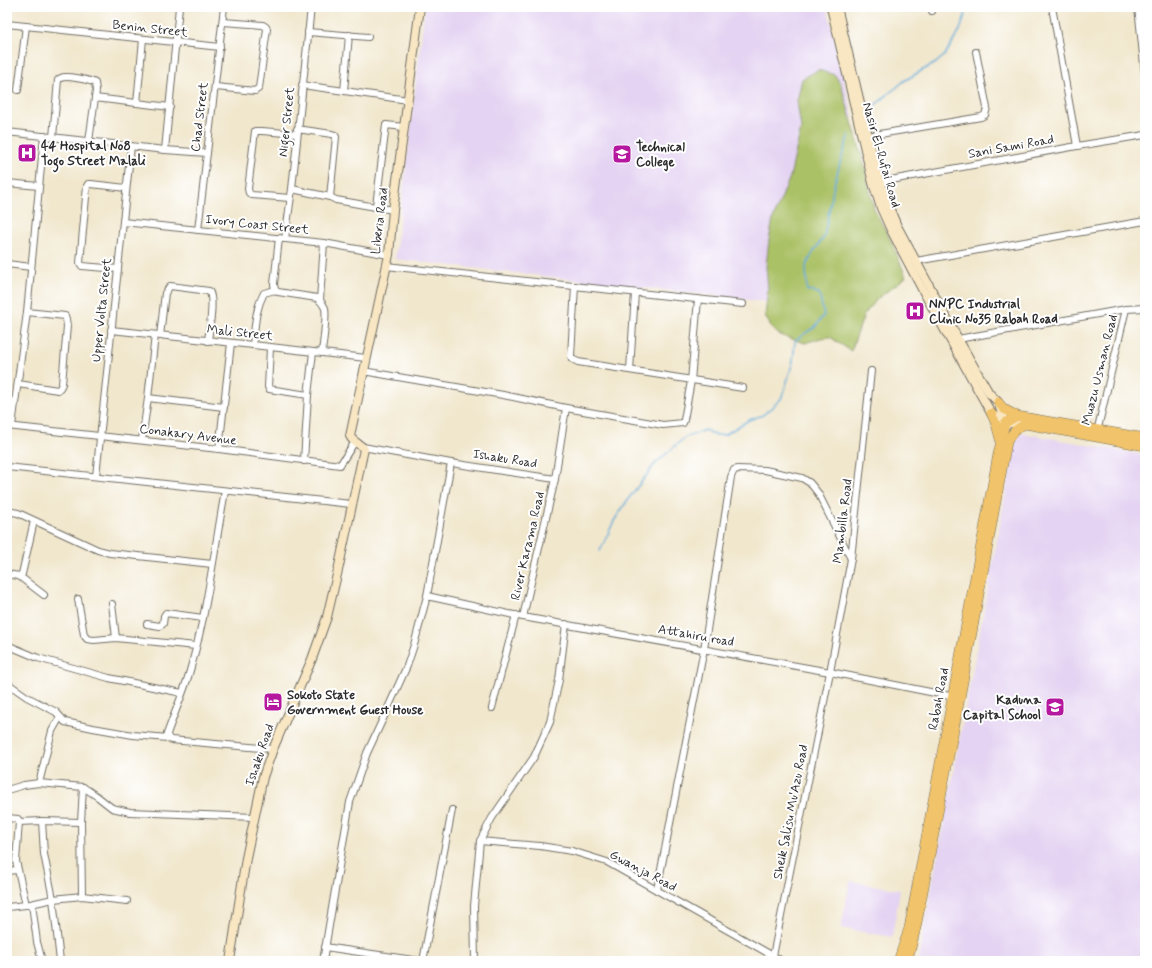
<svg xmlns="http://www.w3.org/2000/svg" width="1152" height="968" font-family="Mynerve,sans-serif">
<style>
.built{fill:#e4d3f2}
.green{fill:#abc166;stroke:#6b7648}
.lines{fill:none;stroke-linecap:round;stroke-linejoin:round}
.stream{stroke:#62abda;stroke-width:1.5}
.street-casing{stroke:#706d64;stroke-width:8}
.secondary-casing{stroke:#706d64;stroke-width:10}
.primary-casing{stroke:#706d64;stroke-width:10}
.street{stroke:#fff;stroke-width:6}
.secondary{stroke:#f9e7c3;stroke-width:8}
.primary{stroke:#f1c36a;stroke-width:9}
.labels{text-anchor:middle;dominant-baseline:central;stroke-width:4;stroke-linejoin:round;paint-order:stroke}
.street-label{font-size:13px;fill:#2b2b2b;stroke:#fff}
.poi-label{font-size:13px;font-weight:bold;fill:#2b2b2b;stroke:#fff;text-anchor:start}
</style>
<rect width="100%" height="100%" fill="#fff"/>
<filter id="ink" filterUnits="userSpaceOnUse"><feTurbulence type="fractalNoise" baseFrequency=".025" numOctaves="2"/><feDisplacementMap in="SourceGraphic" scale="8" xChannelSelector="R" yChannelSelector="G"/><feConvolveMatrix kernelMatrix="1 2 1 2 8 2 1 2 1" color-interpolation-filters="sRGB"/></filter>
<filter id="wash" filterUnits="userSpaceOnUse"><feTurbulence type="fractalNoise" baseFrequency=".012" numOctaves="4" result="noise"/><feDisplacementMap in="SourceGraphic" scale="16" xChannelSelector="R" yChannelSelector="G"/><feGaussianBlur stdDeviation="0.9" result="paint"/><feColorMatrix in="noise" values="0 0 0 0 0 0 0 0 0 0 0 0 0 0 0 0 0 1.4 0 .05"/><feComposite in="paint" operator="in"/></filter>
<g filter="url(#wash)">
<rect width="100%" height="100%" fill="#f1e7cd"/>
<g class="built">
<path d="M425,7h402l26,110 -10,29 -41,160 -407,-47z"/>
<path d="M1021,433l124,22v506h-221l-6,-1 98,-520z"/>
<path d="M850,881l50,9 -8,47 -51,-9z"/>
</g>
<path class="green" d="M818,70l17,5 6,10 22,74 11,50 18,34 14,34 -28,21 -14,17 -13,36 -21,-14 -9,1 -16,5 -23,-7 -9,-6 -8,-14 3,-27 -2,-22 3,-27 4,-21 17,-42 11,-49 -4,-27 5,-22z"/>
<g class="lines">
<g class="stream">
<path d="M867,111l17,-13 5,-5 7,-5 8,-7 17,-10 15,-8 9,-8 15,-25 8,-23"/>
<path d="M600,551l14,-30 15,-23 26,-34 29,-26 21,-8 9,5h10l25,-15 14,-5 18,-16 6,-17 6,-21 2,-20 12,-9 8,-5 9,-12 -5,-22 -12,-2 -1,-25 8,-15 10,-14 10,-52 6,-22 9,-29"/>
</g>
</g>
</g>
<g filter="url(#ink)">
<g class="lines">
<g class="street-casing">
<g id="street">
<path d="M931,7l1,4"/>
<path d="M1052,7l25,139"/>
<path d="M1138,7l7,67"/>
<path d="M7,24l213,23"/>
<path d="M308,32l60,5"/>
<path d="M302,85l106,15"/>
<path d="M216,87l39,4 4,-3 8,-59 -1,-2 -3,-2 -40,-3"/>
<path d="M18,90l8,-64"/>
<path d="M344,91l5,-56"/>
<path d="M95,98l75,9"/>
<path d="M137,103l6,-64"/>
<path d="M297,129l35,5 3,1 1,2 -6,60"/>
<path d="M7,132l158,18 42,3"/>
<path d="M868,136l113,-19 4,-2 2,-7 -11,-56"/>
<path d="M53,137l5,-57c1,-1 2,-2 3,-2 5,-3 29,2 34,5l1,8 -7,50"/>
<path d="M165,150l14,-143"/>
<path d="M880,182l197,-36 68,-11"/>
<path d="M7,183l32,3"/>
<path d="M292,189l38,8 6,3 57,10"/>
<path d="M290,198l-38,-3 -3,-2 -1,-4 7,-58h7l35,3"/>
<path d="M376,206l10,-81 18,2"/>
<path d="M123,222l201,21 65,12"/>
<path d="M198,230l26,-223"/>
<path d="M279,238l-5,46 1,6 3,2 39,6c4,3 6,6 8,10 2,10 -2,34 -3,45"/>
<path d="M285,239l7,-50 19,-182"/>
<path d="M916,261l229,-40"/>
<path d="M7,264l24,3"/>
<path d="M386,266l357,38"/>
<path d="M118,269l-36,-3 -2,-3 7,-77 1,-2h3l35,4"/>
<path d="M575,286l-4,70 1,3 6,3 165,26"/>
<path d="M320,300l4,-57"/>
<path d="M111,330l142,15 113,13"/>
<path d="M160,336l5,-43 5,-7 39,5c6,8 0,39 -1,50"/>
<path d="M958,339l168,-30 19,-1"/>
<path d="M253,345c2,-19 2,-35 11,-52l11,-3"/>
<path d="M270,348l-2,39 1,2 39,6"/>
<path d="M630,370l5,-77"/>
<path d="M363,371l140,24 63,13 97,17 20,-2 1,-3 7,-39 7,-82"/>
<path d="M18,384l40,6 2,-2 2,-4 5,-58 -1,-7 -1,-3 -38,-4"/>
<path d="M148,398l76,9"/>
<path d="M7,426l212,23 121,16 14,-22"/>
<path d="M12,426l15,-114 17,-176"/>
<path d="M1097,432l29,-123"/>
<path d="M142,440l6,-42 7,-63"/>
<path d="M363,447l88,16 104,16"/>
<path d="M219,449l12,-106"/>
<path d="M304,461l4,-66 5,-43"/>
<path d="M7,467l344,37"/>
<path d="M96,476l35,-330"/>
<path d="M225,491c-11,61 -18,123 -36,183 -6,20 -15,40 -22,60l1,4 3,2 102,9"/>
<path d="M7,511l11,2 80,37 12,3 102,11"/>
<path d="M7,574l12,2 3,-2 12,-53"/>
<path d="M19,576l25,19"/>
<path d="M427,596l96,21 307,55 125,25"/>
<path d="M78,599l6,36 3,4 7,1 22,-2 80,8"/>
<path d="M112,604l4,34"/>
<path d="M523,617l32,-138 11,-71"/>
<path d="M147,624l13,2 3,-2 1,-8 2,-3 37,5"/>
<path d="M7,645l31,13 71,20 73,15"/>
<path d="M7,683l20,14 29,15 9,10 28,6 40,7 35,3"/>
<path d="M492,708l24,-93"/>
<path d="M39,783l13,-52 8,-14"/>
<path d="M7,790l17,-5 15,-2 44,4 15,10 14,11 18,4 124,5"/>
<path d="M7,818l11,1 1,3 -3,39 10,44"/>
<path d="M42,821l2,33 9,45 7,62"/>
<path d="M19,822l23,-1 39,1"/>
<path d="M480,841l60,5 32,5 35,11 175,99"/>
<path d="M7,871l10,-1"/>
<path d="M657,890l47,-241 27,-172 3,-7 4,-1 27,1 37,8 8,5 8,10 33,66"/>
<path d="M82,896l-1,-74 2,-35"/>
<path d="M32,904l5,38 5,19"/>
<path d="M7,907l19,-2 27,-6 29,-3 45,5"/>
<path d="M325,947l95,14"/>
<path d="M773,956l57,-284 21,-113 20,-188"/>
<path d="M323,961l27,-159 17,-49 21,-45 19,-42 7,-21 13,-49 24,-133"/>
<path d="M423,961l29,-151"/>
<path d="M475,961l-1,-55 6,-65 12,-23 42,-61 16,-35 9,-42 7,-56"/>
</g>
</g>
<g class="secondary-casing">
<g id="secondary">
<path d="M831,7l42,176 8,25 10,22 30,57 70,126c13,12 17,10 34,11"/>
<path d="M837,7l31,129 12,46 8,23 9,21 61,113 31,54 9,9 8,24"/>
<path d="M230,961l16,-103 17,-81 10,-28 39,-90 15,-42 12,-51 25,-117c-4,-6 -11,-6 -14,-13l39,-181 4,-45 27,-203"/>
</g>
</g>
<g class="primary-casing">
<g id="primary">
<path d="M998,402l6,7 13,7"/>
<path d="M991,413l5,11 4,15"/>
<path d="M898,961l11,-33 89,-474 7,-31 12,-7 128,22"/>
<path d="M907,961l4,-13 5,-20 44,-230 47,-256c4,-9 9,-13 18,-18l120,22"/>
</g>
</g>
<use href="#street" class="street"/>
<use href="#secondary" class="secondary"/>
<use href="#primary" class="primary"/>
</g>
</g>
<defs>
<g id="hospital-square" transform="scale(1)"><rect x="-9" y="-9" width="18" height="18" rx="4" fill="#b5179e" stroke="#fff"/><path d="M-5-5h3v3.5h4V-5h3V5h-3V1.5h-4V5h-3Z" fill="#fff"/></g>
<g id="university-square" transform="scale(1)"><rect x="-9" y="-9" width="18" height="18" rx="4" fill="#b5179e" stroke="#fff"/><path d="M0-5L7-2L0 1L-7-2ZM-4 1L0 2.5L4 1V4Q0 6-4 4Z" fill="#fff"/></g>
<g id="hotel-square" transform="scale(1)"><rect x="-9" y="-9" width="18" height="18" rx="4" fill="#b5179e" stroke="#fff"/><path d="M-6-4.5h1.5V1H6V5H4.5V3h-9V5H-6ZM-4 0a1.8 1.8 0 1 1 3.6 0ZM.5 0V-2.5h3Q6-2.5 6 0Z" fill="#fff"/></g>
<g id="school-square" transform="scale(1)"><rect x="-9" y="-9" width="18" height="18" rx="4" fill="#b5179e" stroke="#fff"/><path d="M0-5L7-2L0 1L-7-2ZM-4 1L0 2.5L4 1V4Q0 6-4 4Z" fill="#fff"/></g>
</defs>
<g fill-rule="evenodd">
<use href="#hospital-square" x="27" y="153"/>
<use href="#university-square" x="622" y="154"/>
<use href="#hospital-square" x="915" y="311"/>
<use href="#hotel-square" x="273" y="702"/>
<use href="#school-square" x="1055" y="707"/>
</g>
<g class="labels">
<g class="street-label">
<text transform="translate(150 29) rotate(6)">Benin Street</text>
<text transform="translate(200 117) rotate(-83)">Chad Street</text>
<text transform="translate(287 122) rotate(-84)">Niger Street</text>
<text transform="translate(1011 147) rotate(-10)">Sani Sami Road</text>
<text transform="translate(881 155) rotate(74)">Nasir El-Rufai Road</text>
<text transform="translate(380 221) rotate(-83)">Liberia Road</text>
<text transform="translate(257 225) rotate(6)">Ivory Coast Street</text>
<text transform="translate(102 310) rotate(-84)">Upper Volta Street</text>
<text transform="translate(240 333) rotate(6)">Mali Street</text>
<text transform="translate(1100 370) rotate(-76)">Muazu Usman Road</text>
<text transform="translate(188 435) rotate(7)">Conakary Avenue</text>
<text transform="translate(505 459) rotate(9)">Ishaku Road</text>
<text transform="translate(843 521) rotate(-83)">Mambilla Road</text>
<text transform="translate(528 546) rotate(-77)">River Karama Road</text>
<text transform="translate(696 636) rotate(10)">Attahiru road</text>
<text transform="translate(939 699) rotate(-79)">Rabah Road</text>
<text transform="translate(260 755) rotate(-71)">Ishaku Road</text>
<text transform="translate(791 812) rotate(-79)">Sheik Salisu Mu'Azu Road</text>
<text transform="translate(643 871) rotate(28)">Gwanja Road</text>
</g>
<g class="poi-label">
<text x="41" y="146">44 Hospital No8<tspan x="41" dy="15">Togo Street Malali</tspan></text>
<text x="636" y="147">Technical<tspan x="636" dy="15">College</tspan></text>
<text x="929" y="304">NNPC Industrial<tspan x="929" dy="15">Clinic No35 Rabah Road</tspan></text>
<text x="287" y="695">Sokoto State<tspan x="287" dy="15">Government Guest House</tspan></text>
<text x="1041" y="700" text-anchor="end">Kaduna<tspan x="1041" dy="15">Capital School</tspan></text>
</g>
</g>
<rect width="1152" height="968" fill="none" stroke="#fff" stroke-width="24"/>
</svg>
